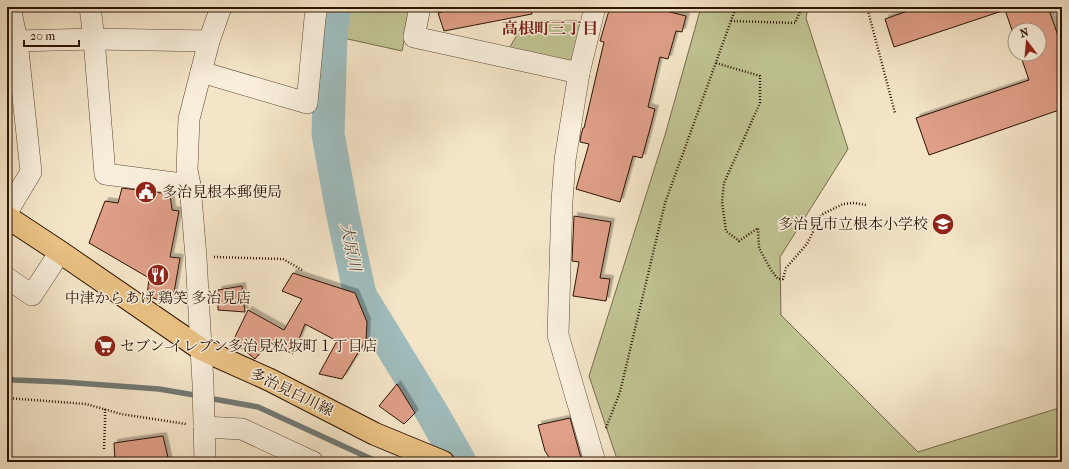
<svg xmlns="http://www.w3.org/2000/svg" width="1069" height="469" font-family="'IM FELL French Canon','Noto Serif JP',serif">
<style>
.green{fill:#c0c392;stroke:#766c4b}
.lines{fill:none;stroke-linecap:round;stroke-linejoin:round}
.stream{stroke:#717974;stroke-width:5.5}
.river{stroke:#9fbdbe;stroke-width:33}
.building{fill:#df9f88;stroke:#2d1404;filter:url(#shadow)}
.minor-casing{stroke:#5f4835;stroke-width:22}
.major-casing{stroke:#2d1404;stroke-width:24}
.path{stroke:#2d1404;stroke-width:2.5;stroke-dasharray:1 2;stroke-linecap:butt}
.minor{stroke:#f8eedb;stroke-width:21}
.major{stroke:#eac284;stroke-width:22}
.labels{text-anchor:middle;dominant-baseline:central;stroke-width:3;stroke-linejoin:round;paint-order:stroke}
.poi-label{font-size:15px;fill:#2d1404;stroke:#f8eedb;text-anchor:start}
.street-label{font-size:15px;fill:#2d1404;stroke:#f8eedb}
.neighbourhood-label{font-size:16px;font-weight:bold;fill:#7a1f14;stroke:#f8eedb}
.water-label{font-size:16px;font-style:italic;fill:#554f45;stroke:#f8eedb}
</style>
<defs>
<filter id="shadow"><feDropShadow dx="3.5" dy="-3.5" stdDeviation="0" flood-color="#0004"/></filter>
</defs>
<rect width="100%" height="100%" fill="#f4e5c8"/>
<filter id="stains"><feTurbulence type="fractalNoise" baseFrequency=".005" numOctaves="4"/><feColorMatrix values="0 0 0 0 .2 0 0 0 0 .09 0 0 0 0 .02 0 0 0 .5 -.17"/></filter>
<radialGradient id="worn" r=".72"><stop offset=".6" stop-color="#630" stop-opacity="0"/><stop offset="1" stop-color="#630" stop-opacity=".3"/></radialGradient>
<g class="green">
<path d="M349,7h62l-9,44 -59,-13z"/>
<path d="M701,7h107l-2,11 42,131 -68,108 1,58 137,137 144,-45v55h-444l-29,-86 76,-241z"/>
<path d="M525,21h57l-9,45 -66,-14z"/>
</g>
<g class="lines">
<g class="stream">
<path d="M7,378l7,2 49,2 96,7 41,7"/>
<path d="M208,398l50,9 120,55"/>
</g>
<path class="river" d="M335,7l-4,25 -3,102 14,77 18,84 71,116 29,51"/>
</g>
<g class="building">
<path d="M460,7h71l1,7 -88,17 -6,-18z"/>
<path d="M610,7h40l36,9 -4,16 -6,-1 -8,28 -8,-2 -12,50 7,2 -4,16 -9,33 -9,-2 -13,46 -44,-13 13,-45 -9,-2 1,-7 2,-7h1l20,-86 -4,-1z"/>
<path d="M919,7h129l14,40v62l-133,46 -13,-37 113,-38 -9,-26h19v-24h-24v9l-11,-32 1,3 -111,37 -9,-28z"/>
<path d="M122,188l48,6 2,16 7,1 -9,46 10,1 -8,46 -25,-8 2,-18 -60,-35 16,-42 13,2z"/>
<path d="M574,216l37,6 -11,56 10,1 -4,22 -33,-5 6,-34 -7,-1z"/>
<path d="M293,273l62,20 12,29 -1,18 -24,39 -23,-5 18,-33 -32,-17 -12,30 -24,-12 -14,17 -22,-18 15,-31 36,20 18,-31 -20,-8z"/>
<path d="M242,286l3,26 -27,-2v-20z"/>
<path d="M397,384l18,29 -11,11 -25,-18z"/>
<path d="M570,418l12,44h-30l-7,-11 -7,-26z"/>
<path d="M163,436l6,26h-54l-1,-19z"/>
</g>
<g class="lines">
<g class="minor-casing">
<g id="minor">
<path d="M90,7l4,32 11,135 85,11"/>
<path d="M420,7l-6,30 165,36"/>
<path d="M7,42l10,-1 77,-2 115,2"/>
<path d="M201,72l106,31 8,-85 2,-11"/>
<path d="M7,212l24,-40 -14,-131 -7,-34"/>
<path d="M7,278l25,17 28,-43"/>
<path d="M204,427l38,2 71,33"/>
<path d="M205,462l-2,-78 -7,-127 -6,-72 -3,-15 2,-51 20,-78 12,-34"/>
<path d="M595,462l-37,-127 4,-134 3,-41 14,-87 16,-66"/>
</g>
</g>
<g class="major-casing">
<path id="major" d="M7,217l53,35 141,97 69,31 105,54 68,28"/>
</g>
<g class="path">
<path d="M867,7l28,106"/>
<path d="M731,21l64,2 7,-16"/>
<path d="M716,63l44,13v27l-36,80 -2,19 4,29 13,10 19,-13 1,20 12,22 7,9h5l3,-11 21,-24 14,-29 22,-11 11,-1 12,2"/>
<path d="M214,257l69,2 19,11"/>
<path d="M7,398l79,6 35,10 65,10"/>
<path d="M606,428l14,-36 45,-189 71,-196"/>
<path d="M104,449l1,-27v-13"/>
</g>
<use href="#minor" class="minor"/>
<use href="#major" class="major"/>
</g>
<defs>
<g id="civic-disc" transform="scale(1.15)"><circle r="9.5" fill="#8f2418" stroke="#f8eedb"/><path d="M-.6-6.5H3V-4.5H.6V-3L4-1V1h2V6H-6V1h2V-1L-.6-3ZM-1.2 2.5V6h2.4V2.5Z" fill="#fff"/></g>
<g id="school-disc" transform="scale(1.15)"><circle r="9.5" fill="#8f2418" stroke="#f8eedb"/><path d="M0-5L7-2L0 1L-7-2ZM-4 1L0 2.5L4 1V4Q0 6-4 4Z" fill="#fff"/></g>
<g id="restaurant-disc" transform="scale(1.15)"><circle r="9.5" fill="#8f2418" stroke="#f8eedb"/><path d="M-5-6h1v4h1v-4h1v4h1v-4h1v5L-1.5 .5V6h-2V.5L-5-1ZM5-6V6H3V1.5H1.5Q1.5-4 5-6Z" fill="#fff"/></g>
<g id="supermarket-disc" transform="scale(1.15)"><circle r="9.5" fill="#8f2418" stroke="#f8eedb"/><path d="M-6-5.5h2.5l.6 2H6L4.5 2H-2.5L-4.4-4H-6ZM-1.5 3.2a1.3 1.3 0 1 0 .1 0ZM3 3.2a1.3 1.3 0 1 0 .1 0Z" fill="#fff"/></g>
</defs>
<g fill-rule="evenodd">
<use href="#civic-disc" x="146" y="192"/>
<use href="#school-disc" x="943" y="224"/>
<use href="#restaurant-disc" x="158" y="275"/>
<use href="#supermarket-disc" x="105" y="346"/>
</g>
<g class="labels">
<g class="poi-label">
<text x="162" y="192">多治見根本郵便局</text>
<text x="928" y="224" text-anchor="end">多治見市立根本小学校</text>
<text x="158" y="298" text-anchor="middle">中津からあげ 鶏笑 多治見店</text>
<text x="120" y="346">セブン-イレブン多治見松坂町１丁目店</text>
</g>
<g class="street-label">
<text transform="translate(292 392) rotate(26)">多治見白川線</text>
</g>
<g class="neighbourhood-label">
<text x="550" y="28">高根町三丁目</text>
</g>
<g class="water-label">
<text transform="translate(351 247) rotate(79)">大原川</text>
</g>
</g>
<rect width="1069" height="469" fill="none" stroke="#f4e5c8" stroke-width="24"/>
<rect x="8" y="8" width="1053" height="453" fill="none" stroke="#2d1404" stroke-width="2"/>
<rect x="12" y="12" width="1045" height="445" fill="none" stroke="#2d1404"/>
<g transform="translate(1027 42) rotate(344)"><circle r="19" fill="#f8eedb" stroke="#a79785"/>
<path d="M0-3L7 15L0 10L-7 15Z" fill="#8f2418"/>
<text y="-6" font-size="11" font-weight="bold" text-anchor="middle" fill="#2d1404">N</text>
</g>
<path d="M24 40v6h55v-6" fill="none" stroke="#2d1404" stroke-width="2"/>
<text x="30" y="40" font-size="12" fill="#2d1404" stroke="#f8eedb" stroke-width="3" paint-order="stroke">20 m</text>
<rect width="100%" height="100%" filter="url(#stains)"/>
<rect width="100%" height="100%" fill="url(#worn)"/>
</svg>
